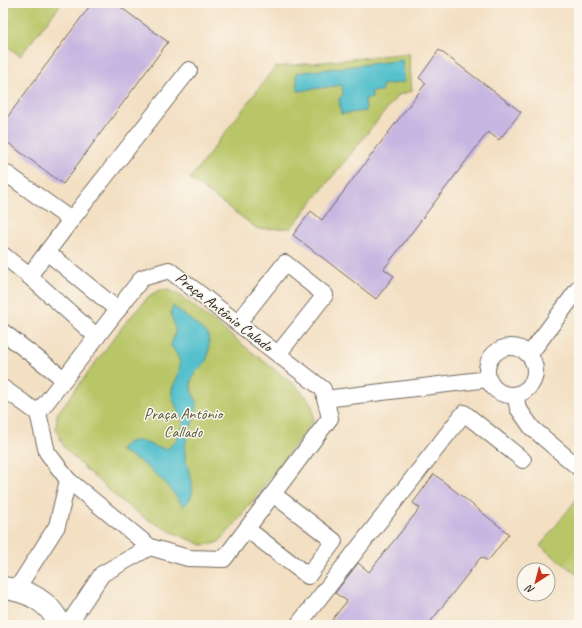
<svg xmlns="http://www.w3.org/2000/svg" width="582" height="628" font-family="Caveat,sans-serif">
<style>
.green{fill:#b9c668;stroke:#72784a}
.water{fill:#53c0cc;stroke:#3f767c}
.building{fill:#c7b6e1}
.lines{fill:none;stroke-linecap:round;stroke-linejoin:round}
.service-casing{stroke:#716a60;stroke-width:18}
.minor-casing{stroke:#716a60;stroke-width:24}
.service{stroke:#fff;stroke-width:16}
.minor{stroke:#fff;stroke-width:22}
.labels{text-anchor:middle;dominant-baseline:central;stroke-width:3;stroke-linejoin:round;paint-order:stroke}
.street-label{font-size:16px;fill:#2b2b2b;stroke:#fbf7ec}
.park-label{font-size:16px;fill:#565a3d;stroke:#fbf7ec}
</style>
<rect width="100%" height="100%" fill="#fbf7ec"/>
<filter id="ink" filterUnits="userSpaceOnUse"><feTurbulence type="fractalNoise" baseFrequency=".025" numOctaves="2"/><feDisplacementMap in="SourceGraphic" scale="8" xChannelSelector="R" yChannelSelector="G"/><feConvolveMatrix kernelMatrix="1 2 1 2 8 2 1 2 1" color-interpolation-filters="sRGB"/></filter>
<filter id="wash" filterUnits="userSpaceOnUse"><feTurbulence type="fractalNoise" baseFrequency=".012" numOctaves="4" result="noise"/><feDisplacementMap in="SourceGraphic" scale="16" xChannelSelector="R" yChannelSelector="G"/><feGaussianBlur stdDeviation="0.9" result="paint"/><feColorMatrix in="noise" values="0 0 0 0 0 0 0 0 0 0 0 0 0 0 0 0 0 1.4 0 .05"/><feComposite in="paint" operator="in"/></filter>
<g filter="url(#wash)">
<rect width="100%" height="100%" fill="#f3dfc2"/>
<g class="green">
<path d="M3,3h59l-42,53 -17,-13z"/>
<path d="M409,53l3,38 -14,4 -107,133 -33,1 -68,-50 85,-112z"/>
<path d="M159,290h10l9,4 120,94c12,12 16,16 15,33l-78,103 -16,18 -6,2 -11,1 -30,-13 -27,-14 -24,-17 -41,-37 -16,-17 -8,-18 1,-15 66,-88 26,-30z"/>
<path d="M579,496v80l-39,-30z"/>
</g>
<g class="water">
<path d="M402,60l3,22 -23,3v6l-11,1 1,6 -7,1 1,12 -25,3 -2,-16 4,-3 -1,-10 -44,6 -2,-18z"/>
<path d="M173,306l35,28c1,9 2,19 -2,27 -6,9 -13,9 -15,23 -1,9 7,15 6,23 -2,14 -11,27 -12,42 -2,16 12,32 6,48 -1,3 -5,7 -8,9 -16,-24 -37,-44 -64,-56 19,-19 27,-3 48,-1 9,-7 14,-15 17,-26 -3,-8 -13,-23 -12,-31 0,-4 2,-8 4,-12 6,-15 5,-21 -5,-34 1,-6 5,-11 4,-17 -1,-9 -7,-14 -2,-23z"/>
</g>
<g id="blocks">
<g class="building">
<path d="M92,3h23l53,39 -105,142 -60,-45v-16z"/>
<path d="M439,50l82,62 -22,28 -11,-8 -104,137 10,7 -18,23 -83,-64 18,-24 11,9 104,-137 -7,-5z"/>
<path d="M434,474l75,60 -21,27 -7,-4 -53,68h-100l19,-24 -12,-8 23,-30 11,9 51,-64 -7,-5z"/>
</g>
</g>
</g>
<g filter="url(#ink)">
<use href="#blocks" fill-opacity="0" stroke="#716a60" stroke-width="1"/>
<g class="lines">
<g class="service-casing">
<g id="service">
<path d="M3,171l68,49 -42,56"/>
<path d="M71,220l118,-150"/>
<path d="M47,252l71,58"/>
<path d="M3,255l26,21 68,61"/>
<path d="M169,270l154,119 7,29 -106,141 -36,-1 -38,-11 -82,-67 -21,-28 -9,-39 104,-135z"/>
<path d="M238,323l47,-60 40,32 -47,59"/>
<path d="M3,332l61,47"/>
<circle cx="511" cy="371" r="24"/>
<path d="M529,355l50,-67"/>
<path d="M3,388l35,25"/>
<path d="M515,395l3,13 14,20 47,40"/>
<path d="M325,399l163,-20"/>
<path d="M247,529l61,47 26,-35 -61,-47"/>
<path d="M16,590l41,-64 11,-46"/>
<path d="M68,625l34,-51 48,-27"/>
<path d="M298,625l166,-212 59,47"/>
</g>
</g>
<g class="minor-casing">
<path id="minor" d="M3,588c25,2 47,14 57,37"/>
</g>
<use href="#service" class="service"/>
<use href="#minor" class="minor"/>
</g>
</g>
<g class="labels">
<g class="street-label">
<text transform="translate(224 312) rotate(38)">Praça Antônio Calado</text>
</g>
<g class="park-label">
<text x="183" y="414">Praça Antônio<tspan x="183" dy="18">Callado</tspan></text>
</g>
</g>
<rect width="582" height="628" fill="none" stroke="#fbf7ec" stroke-width="16"/>
<g transform="translate(536 582) rotate(216)"><circle r="19" fill="#fbf7ec" stroke="#a8a59f"/>
<path d="M0-3L7 15L0 10L-7 15Z" fill="#c8321e"/>
<text y="-6" font-size="11" font-weight="bold" text-anchor="middle" fill="#2b2b2b">N</text>
</g>
</svg>
